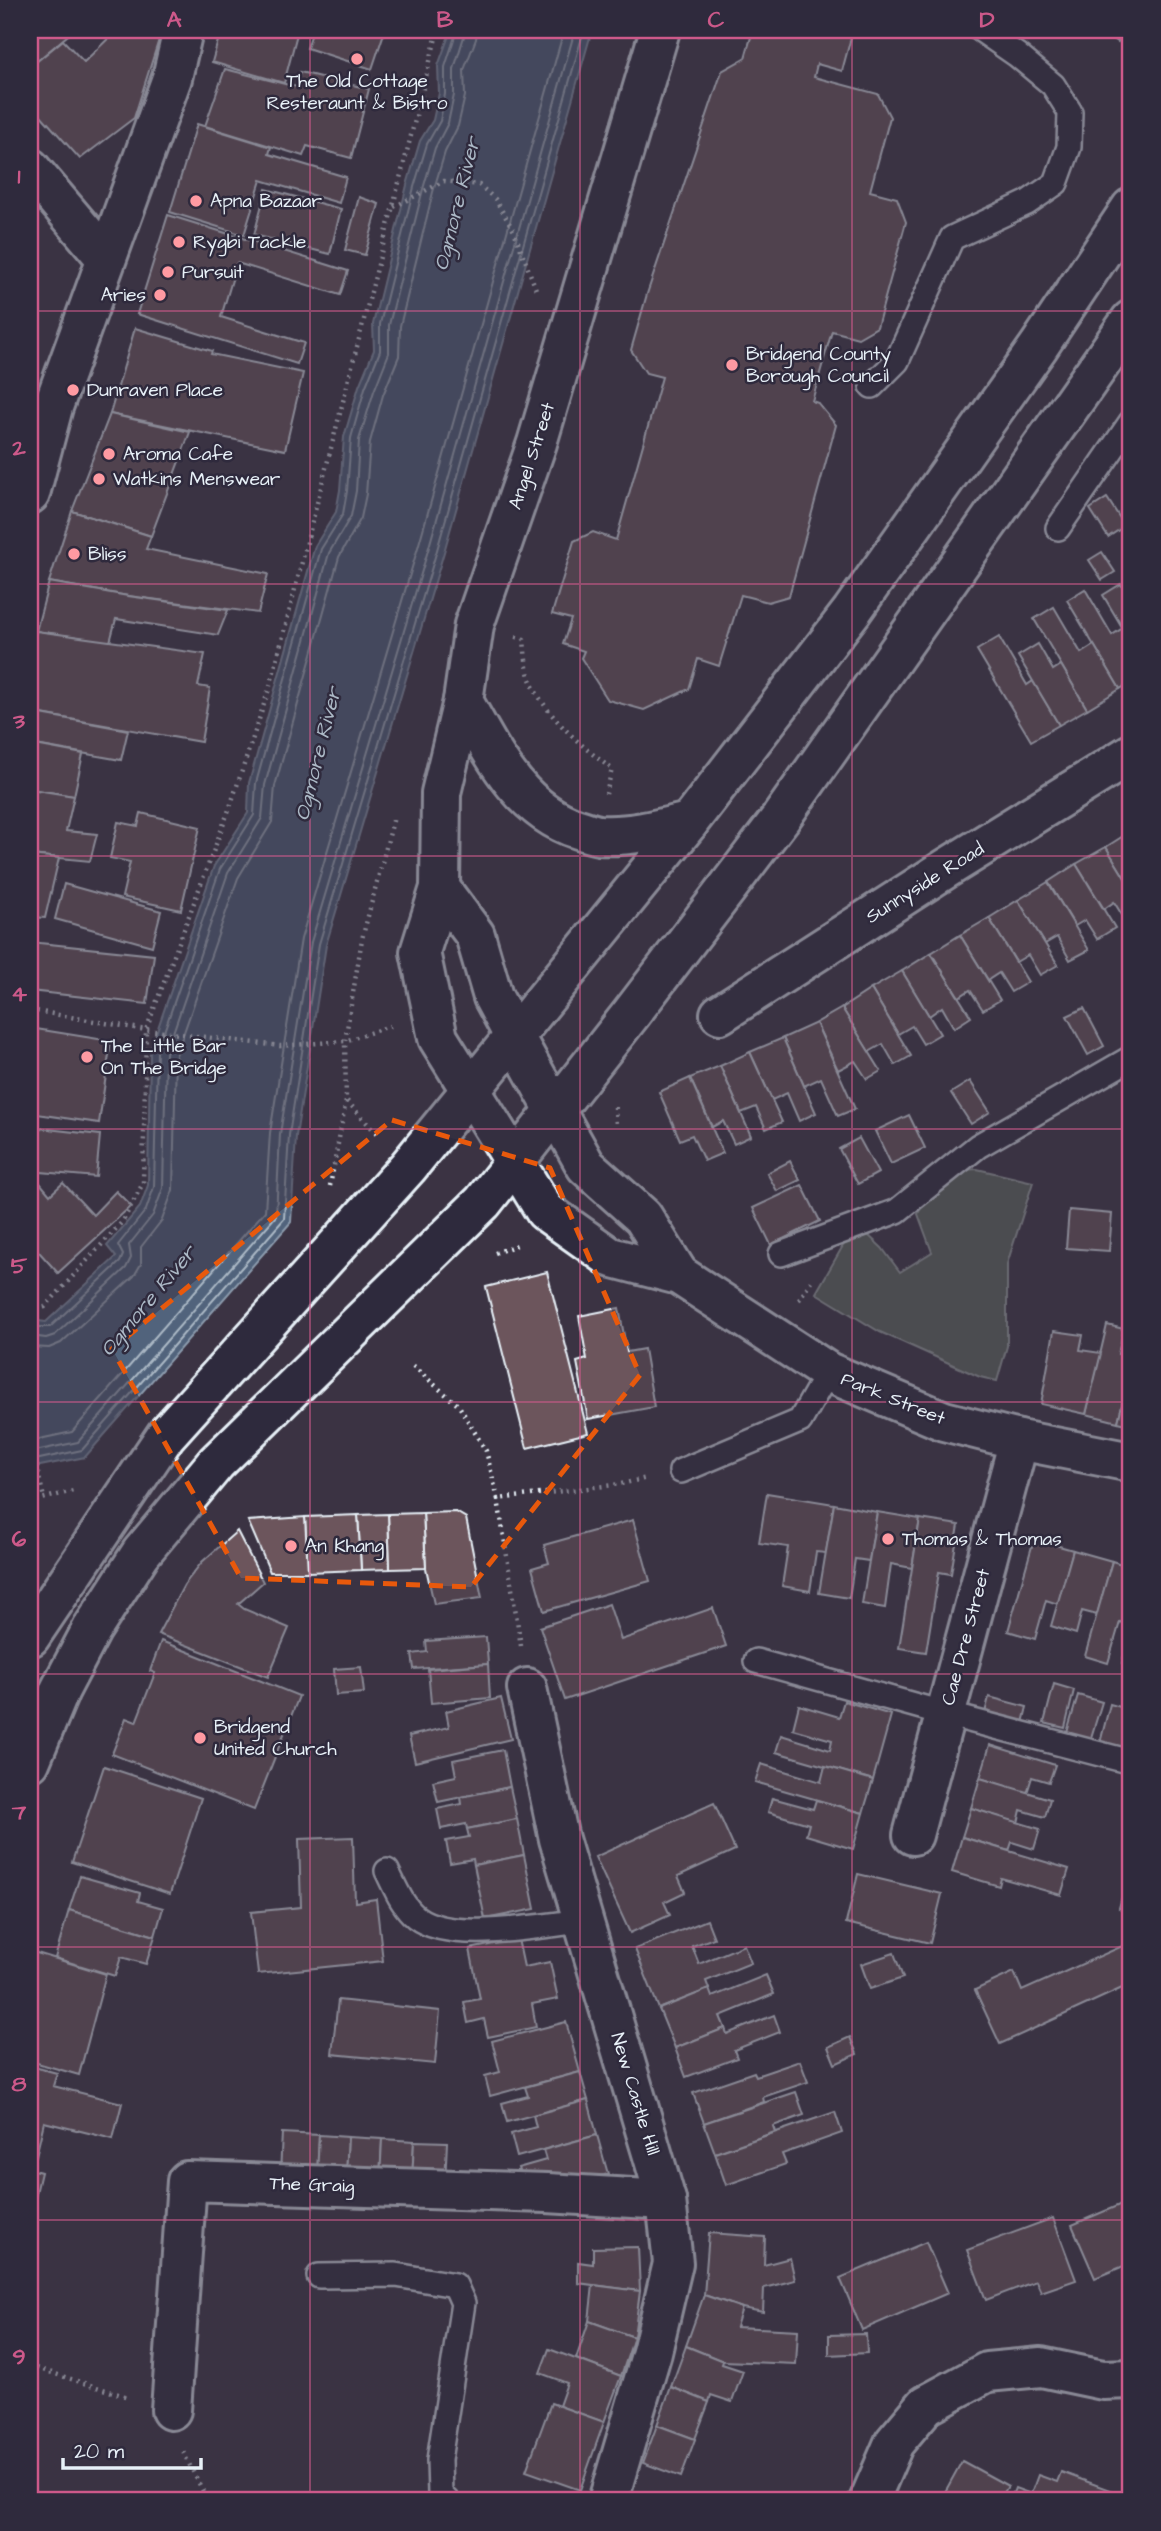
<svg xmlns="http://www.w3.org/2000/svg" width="1161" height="2531" font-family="'Architects Daughter',sans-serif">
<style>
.green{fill:#606a5e;stroke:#a4aeab;stroke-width:2}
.water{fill:#51647c;stroke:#8d9cae;stroke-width:2}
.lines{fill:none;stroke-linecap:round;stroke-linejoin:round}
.shore{stroke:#acb9c6;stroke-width:2}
.building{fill:#6c555c;stroke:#e8f1f8;stroke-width:2}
.lane-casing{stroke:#e8f1f8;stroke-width:28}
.street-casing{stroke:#e8f1f8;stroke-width:44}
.secondary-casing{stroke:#e8f1f8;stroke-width:44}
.primary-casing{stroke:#e8f1f8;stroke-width:44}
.path{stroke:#e8f1f8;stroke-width:4.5;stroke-dasharray:2 5;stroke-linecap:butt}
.lane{stroke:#2f2a3d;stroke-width:23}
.street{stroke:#2f2a3d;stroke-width:38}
.secondary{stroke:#2f2a3d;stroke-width:38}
.primary{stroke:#2f2a3d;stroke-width:38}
.marked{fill:none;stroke:#e8590c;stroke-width:5;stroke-dasharray:14 9;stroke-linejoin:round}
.grid{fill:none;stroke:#cd598a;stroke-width:2;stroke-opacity:0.55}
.poi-dot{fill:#ff9aa2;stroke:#2f2a3d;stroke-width:2.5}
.labels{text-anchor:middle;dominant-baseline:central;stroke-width:5;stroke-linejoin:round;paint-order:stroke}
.poi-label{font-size:19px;fill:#e8f1f8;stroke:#2f2a3d;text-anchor:start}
.street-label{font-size:19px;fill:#e8f1f8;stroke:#2f2a3d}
.water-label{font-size:21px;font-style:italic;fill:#acb9c6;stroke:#2f2a3d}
.neatline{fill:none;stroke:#cd598a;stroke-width:2.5}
.grid-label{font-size:23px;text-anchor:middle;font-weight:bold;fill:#cd598a}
</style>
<rect width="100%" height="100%" fill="#3b3343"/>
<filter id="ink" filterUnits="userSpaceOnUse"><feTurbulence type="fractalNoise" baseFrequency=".0143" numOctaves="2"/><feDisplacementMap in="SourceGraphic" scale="14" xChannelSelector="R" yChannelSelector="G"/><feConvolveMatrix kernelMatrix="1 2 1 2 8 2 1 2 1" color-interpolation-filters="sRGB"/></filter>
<g filter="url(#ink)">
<path class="green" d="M977,1169l56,13 -26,82v82l-10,35 -17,-4 -100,-45 -64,-39 28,-49 10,-10h13l15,14 18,24 32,-20 -14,-38 10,-22 25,-21z"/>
<path class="water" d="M451,30h141l-148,522 -118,393 -30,191 -5,86 -206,235 -55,11v-148l16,2 70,-65 -9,-11 33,-39 8,-22 2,-134 64,-185 34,-53 1,-30 66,-237 21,-34 4,-22 4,-53 15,-51 15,-36 -1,-26 34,-139 13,-44 13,-21 6,-27 -1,-27z"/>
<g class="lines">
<g class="shore">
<path d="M30,1327h20l70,-65 3,-7 -5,-10 28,-35 8,-23 3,-135 63,-183 34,-54 2,-32 65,-234 22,-35 4,-23 4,-53 14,-50 15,-37v-27l34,-137 13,-43 13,-23 5,-27v-27l12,-37"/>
<path d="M30,1336l16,2 9,-3 71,-67 5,-10 -2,-13 24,-30 10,-27 3,-135 62,-180 34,-55 3,-33 64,-232 22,-37 5,-25 3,-51 15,-49 15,-38v-28l34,-136 12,-41 13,-25 6,-28v-26l12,-39"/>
<path d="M30,1347l19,1 12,-5 73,-67 7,-12v-17l21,-27 11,-30 3,-135 62,-177 34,-56 3,-36 64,-229 22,-39 5,-24 4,-52 13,-47 16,-39 1,-30 33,-134 12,-40 13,-26 7,-30 -1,-26 12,-31 1,-9"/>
<path d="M30,1441l42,-9 193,-221 5,-78 31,-194 118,-395 145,-514"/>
<path d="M30,1452l48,-10 198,-226 4,-82 31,-192 118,-395 146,-517"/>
<path d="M30,1461l52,-11 202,-231 5,-84 30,-191 118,-394 147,-520"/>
</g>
</g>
<g class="building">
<path d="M30,30h44l-44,37z"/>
<path d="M117,30h45l-28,88 -54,41 -50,-56v-36l33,-27 21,22z"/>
<path d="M221,30h77l-14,53 -72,-21z"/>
<path d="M313,30h72l-13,39 -65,-21z"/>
<path d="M753,30h100l-11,41 -25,-7 -3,13 64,17 12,23 -20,74 27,7 9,24 -29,105 -19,11 -26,-7 -20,70 6,2 18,22 -47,171 -21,6 -27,-7 -22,71 -21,-7 -9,30 -45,21 -36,-10 -27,-42 3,-7 -21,-7 8,-25 -19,-5 22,-73 19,-9 23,8 46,-163 -16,-4 -15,-23 16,-56 75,-223 23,-13z"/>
<path d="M1101,30h25l-8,12z"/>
<path d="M225,69l72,18 3,-15 69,17 -18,69 -44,-12 -4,10 -98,-30z"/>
<path d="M197,124l74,23 -2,7 77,23 -7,26 -78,-23 -17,55 -74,-23z"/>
<path d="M266,189l75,20 -11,45 -76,-19z"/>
<path d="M359,197l20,7 -14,51 -20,-5z"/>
<path d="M168,215l180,56 -8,24 -103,-32 -16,54 83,26 -7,21 -160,-50z"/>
<path d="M30,243l8,40 -8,7z"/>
<path d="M38,283l-3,64 -5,20v-77z"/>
<path d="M135,328l77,23 -1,3 92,19 -18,77 -175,-36z"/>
<path d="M110,414l80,18 -39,104 -79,-25z"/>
<path d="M1107,498l18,28 -17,11 -18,-28z"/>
<path d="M72,511l79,25 -5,13 122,25 -10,39 -130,-17 -79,-14z"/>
<path d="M1102,552l13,20 -13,8 -13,-20z"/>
<path d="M49,582l79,14 100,14 -10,25 -102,-16 -6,23 -74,-11z"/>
<path d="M1121,584l10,18v40l-28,-47z"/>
<path d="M1085,589l27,46 11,-7 8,14v41l-11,6 -53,-89z"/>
<path d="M1054,607l27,46 13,-8 26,44 -33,20 -53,-90z"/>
<path d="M36,631l169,23 -7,32 12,2 -9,54 -171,-30v-58z"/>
<path d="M999,637l28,48 6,-4 26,44 -28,16 -54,-91z"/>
<path d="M1038,644l15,26 8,-5 26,44 -28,16 -41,-69z"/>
<path d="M30,712l98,18 -7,30 -91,-16z"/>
<path d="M30,744l53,10 -9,42 -44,-7z"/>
<path d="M30,789l44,7 -8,35 31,3 -7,27 -60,-6z"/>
<path d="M141,813l59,14 -19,83 -59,-13 8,-35 -20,-4 8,-36 20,4z"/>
<path d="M1131,831v57l-25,-41z"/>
<path d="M1106,847l25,41v32l-4,3 -13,-21 -10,7 -28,-45z"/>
<path d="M30,855l29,3 -14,60 -15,-1z"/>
<path d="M1076,864l39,64 -18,11 -12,-19 -10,6 -27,-44z"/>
<path d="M1048,882l41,68 -19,10 -13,-23 -12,7 -27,-44z"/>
<path d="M64,884l97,27 -9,35 -97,-27z"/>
<path d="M1018,900l40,65 -18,10 -12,-20 -12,7 -27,-44z"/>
<path d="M989,918l39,64 -17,10 -12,-19 -11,7 -28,-45z"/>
<path d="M960,935l40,65 -17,10 -13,-20 -11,7 -28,-44z"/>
<path d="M30,942l124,13 -7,49 -117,-13z"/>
<path d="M931,953l40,64 -17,11 -12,-21 -13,9 -27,-45z"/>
<path d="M902,971l38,63 -17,10 -11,-18 -14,8 -27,-45z"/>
<path d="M871,989l40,67 -16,9 -12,-21 -14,8 -27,-44z"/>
<path d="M842,1008l39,63 -14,8 -12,-18 -17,9 -22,-47z"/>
<path d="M1084,1008l20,38 -16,9 -21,-39z"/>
<path d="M816,1023l39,86 -17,7 -17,-38 -17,8 -21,-48z"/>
<path d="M30,1028l81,13 -12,82 -69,-10z"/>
<path d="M783,1038l33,75 -17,8 -12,-28 -15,7 -22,-48z"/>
<path d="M750,1052l32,70 -16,7 -10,-22 -15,6 -21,-47z"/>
<path d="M720,1066l31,70 -17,8 -11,-23 -11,6 -22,-49z"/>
<path d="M690,1078l33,75 -19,8 -12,-26 -12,5 -21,-48z"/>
<path d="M970,1081l20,31 -19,12 -20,-31z"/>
<path d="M909,1115l16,33 -34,16 -16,-33z"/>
<path d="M30,1127l70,8 -4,42 -66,-6z"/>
<path d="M859,1138l19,35 -20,11 -19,-35z"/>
<path d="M790,1161l10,19 -23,11 -10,-18z"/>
<path d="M30,1171l20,24 13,-12 30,32 23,-24 15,15 -73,67 -28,-31z"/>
<path d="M802,1185l18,36 -49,24 -18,-37z"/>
<path d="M1069,1210l43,4 -3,37 -43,-3z"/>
<path d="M547,1272l41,161 -61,15 -41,-161z"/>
<path d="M619,1308l8,44 17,-3 10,58 -66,12 -11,-57 10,-3 -8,-43z"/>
<path d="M1107,1325l17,4 -6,25 13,3v10l-13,55 -32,-8z"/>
<path d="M1054,1331l29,4 -3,15 21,3 -15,61 -45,-10z"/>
<path d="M1131,1367v58l-13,-3z"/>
<path d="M767,1493l67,11 -8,49 -10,-1 -6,39 -28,-5 6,-39 -29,-4z"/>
<path d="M834,1504l43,8 -8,49 -14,-2 -6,39 -30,-5z"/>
<path d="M456,1512l10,6 16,80 -48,6 -8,-36 -3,-55z"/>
<path d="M877,1512l43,7 -8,49 -21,-4 -6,44 -23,-4z"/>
<path d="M423,1513l3,55 -36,1 -2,-55z"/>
<path d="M388,1514l2,55 -29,1 -3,-55z"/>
<path d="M358,1515l3,55 -53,2 -3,-55z"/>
<path d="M305,1517l3,55h-38l-22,-51z"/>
<path d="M920,1519l39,6 -8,49 -12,-2 -13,80 -27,-4z"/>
<path d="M633,1520l17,61 -106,30 -12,-43 17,-5 -5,-18z"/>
<path d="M237,1531l26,51 -25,22 6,5 45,19 -21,49 -110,-43 26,-49 18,-23z"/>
<path d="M1034,1539l39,11 -15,54 -12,-4 -11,39 -27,-8z"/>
<path d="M1073,1550l39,11 -15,54 -15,-4 -6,23 -25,-8z"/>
<path d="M1112,1561l19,6v58l-11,-3 -12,41 -23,-7z"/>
<path d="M609,1604l12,36 92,-32 13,38 -161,54 -25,-73z"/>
<path d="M1131,1629v37l-9,-3z"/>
<path d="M486,1637l2,27 -74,5 -2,-15 15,-2 -1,-11z"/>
<path d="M161,1641l138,55 -45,114 -142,-56 14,-36 10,4 19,-49 -5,-2z"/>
<path d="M488,1664l2,34 -59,5 -3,-34z"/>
<path d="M361,1667l3,26 -28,2 -2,-26z"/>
<path d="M1054,1684l20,6 -9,38 -21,-5z"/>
<path d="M1078,1695l24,7 -13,42 -23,-8z"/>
<path d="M989,1697l38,10 -6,24 -38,-10z"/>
<path d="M501,1698l10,41 -96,23 -6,-26 40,-9 -3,-16z"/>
<path d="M844,1701l47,14 -18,65 -97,-28 5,-17 49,15 2,-10 -39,-11 6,-24 40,12z"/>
<path d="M1110,1704l21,6v41l-31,-8z"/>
<path d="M990,1745l65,20 -6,17 -17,-5 -5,16 -47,-15z"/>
<path d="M503,1750l7,37 -72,15 -5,-21 23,-5 -3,-16z"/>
<path d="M761,1764l60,18 4,-16 48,14 -10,33 -108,-31z"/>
<path d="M104,1766l97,32 -31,96 -98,-32z"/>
<path d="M980,1778l70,21 -5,18 -24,-7 -3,13 -47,-15z"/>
<path d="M510,1787l7,32 -50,10 -1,-5 -25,5 -4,-20 25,-5 -1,-7z"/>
<path d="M772,1798l41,11 3,-9 47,13 -10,36 -47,-14 3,-11 -41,-12z"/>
<path d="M714,1803l21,47 -57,26 7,16 -21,10 6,13 -40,18 -35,-76z"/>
<path d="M971,1808l69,21 -6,20 -22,-7 -3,9 -47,-14z"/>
<path d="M517,1819l7,36 -50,10 -1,-6 -23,4 -4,-22 23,-4 -2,-8z"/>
<path d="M353,1837l2,65 21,-3 7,62 -125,13 -7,-62 50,-5 -2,-68z"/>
<path d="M962,1837l107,32 -8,26 -60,-17 -2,8 -47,-14z"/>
<path d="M524,1855l11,54 -50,10 -11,-54z"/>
<path d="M858,1874l84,20 -12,49 -84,-20z"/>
<path d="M80,1876l60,17 -2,8 25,7 -8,28 -86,-26z"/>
<path d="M1123,1893l8,3v16l-12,-4z"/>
<path d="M69,1910l86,26 -9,28 -25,-7 -6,19 -60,-18z"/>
<path d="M707,1920l7,18 -22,8 7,18 45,-19 7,18 -45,18 3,8 -50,20 -24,-60z"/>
<path d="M518,1939l6,28 26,-5 8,37 -26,5 4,23 -48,10 -4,-18 -16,4 -4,-21 16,-3 -10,-50z"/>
<path d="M1129,1943l2,5v36l-131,60 -25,-54 39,-18 8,19z"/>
<path d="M30,1951l76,23 -27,101 -49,-14z"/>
<path d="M894,1953l9,25 -33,11 -9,-25z"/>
<path d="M766,1975l8,19 -54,22 5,12 -50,20 -16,-39 50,-20 3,8z"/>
<path d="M338,2000l102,11 -5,53 -103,-10z"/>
<path d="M774,2015l6,17 -46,18 3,8 -51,19 -11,-29 50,-20 2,6z"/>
<path d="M566,2022l14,50 -90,24 -5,-20 15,-4 -8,-31z"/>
<path d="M850,2037l7,17 -22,10 -7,-17z"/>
<path d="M800,2061l8,21 -45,15 1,5 -60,21 -11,-30 61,-21 2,4z"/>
<path d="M30,2066l27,7 -4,13 69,17 -9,36 -69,-17 -8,34 -6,-2z"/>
<path d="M580,2072l8,28 -81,22 -5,-19 26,-7 -3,-9z"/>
<path d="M796,2092l8,23 -31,11 2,6 -60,21 -11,-30z"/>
<path d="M588,2100l9,35 -80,22 -6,-23 25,-7 -3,-12z"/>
<path d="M835,2112l7,21 -60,21 4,10 -60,21 -11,-32z"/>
<path d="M282,2133l37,2 -2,41 -37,-2z"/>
<path d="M319,2135l29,2 -2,41 -29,-2z"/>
<path d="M597,2135l11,39 -55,15 -30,-4 -5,-17 28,-8 -3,-10z"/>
<path d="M348,2137l34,2 -2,41 -34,-2z"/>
<path d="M382,2139l32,2 -2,41 -32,-2z"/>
<path d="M414,2141l33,1 -2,42 -33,-2z"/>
<path d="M30,2169l11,3 -11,47z"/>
<path d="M1131,2200v63l-36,15 -23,-53z"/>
<path d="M1053,2218l23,62 -35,12 -5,-11 -50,19 -19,-50z"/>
<path d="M709,2233l56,4 -1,28 26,-7 5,22 -31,8 -1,24 -21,-4 -38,-13z"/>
<path d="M926,2242l22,51 -86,37 -22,-52z"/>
<path d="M638,2247l2,44 -62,-8v-21l15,2v-16z"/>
<path d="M593,2285l47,6 -6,46 -45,-16z"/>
<path d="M704,2295l38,13 -6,19 62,3 -2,34 -73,-3 -37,-15z"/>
<path d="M589,2321l45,16 -13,39 -45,-17z"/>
<path d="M866,2334l1,19 -38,2v-20z"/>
<path d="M686,2346l37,15 -1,3 21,7 -11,31 -21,-7 -2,7 -38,-15z"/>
<path d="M549,2349l72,27 -17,46 -45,-16 8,-23 -27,-10z"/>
<path d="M671,2387l38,15 -14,37 -38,-14z"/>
<path d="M551,2403l53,19 -24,68 -54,-19z"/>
<path d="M657,2425l38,14 -14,38 -38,-14z"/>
<path d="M962,2461l46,25 -9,15h-59z"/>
<path d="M1061,2472l57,21 -3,8h-105l5,-13 16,6 7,-19 19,7z"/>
</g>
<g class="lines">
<g class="lane-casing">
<g id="lane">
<path d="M872,386l25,-25 55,-123 75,-35 29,-20 13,-36 1,-35 -17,-27 -36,-30 -36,-25"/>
<path d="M1058,528l73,-106"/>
<path d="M781,1254l116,-43 81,-65 153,-88"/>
<path d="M681,1471l119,-50 28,-49"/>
<path d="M756,1661l190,53 185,48"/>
<path d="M387,1871c8,16 15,35 29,46 35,27 125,8 167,4"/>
<path d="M319,2276l77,-1 59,10 8,18 -24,157 1,34 7,7"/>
</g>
</g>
<g class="street-casing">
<g id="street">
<path d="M30,168l76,90"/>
<path d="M30,494l23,-87 119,-329 11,-48"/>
<path d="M720,1014l227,-146 184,-114"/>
<path d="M527,1688l32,151 107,361 7,63 -21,89 -44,149"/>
<path d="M913,1835l106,-395"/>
<path d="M171,2410l16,-229 360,12 119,7"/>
<path d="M869,2501l25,-58 32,-38 61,-33 54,-5 62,13 28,-1"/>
</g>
</g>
<g class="secondary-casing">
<g id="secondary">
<path d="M440,888l35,47 18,62 22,41"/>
<path d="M471,1091l-33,-53 -18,-86 20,-64 1,-95 22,-92 11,-76 63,-182 123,-413"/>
</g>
</g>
<g class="primary-casing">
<g id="primary">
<path d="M463,701c29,51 56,109 115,128 7,2 14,5 21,6 30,2 61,-6 90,-13"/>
<path d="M515,1038l71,128 57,51 36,58"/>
<path d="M471,1091l74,120 65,46 69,18 149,97 116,49 75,19 112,22"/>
<path d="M30,1637l136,-202 242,-268 281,-345 163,-211 187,-265 92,-138"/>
<path d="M30,1762l30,-72 32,-61 49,-76 75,-90 267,-261 148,-188 149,-195 351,-499"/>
</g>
</g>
<g class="path">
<path d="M394,207l50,-26 35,4 16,14 19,32 23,61"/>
<path d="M516,637l8,2c1,12 2,26 5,37 12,36 53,71 83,93l-6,25"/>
<path d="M30,1010l116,20 134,16 65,-5 45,-15"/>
<path d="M347,1101l32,35"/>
<path d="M615,1107l1,19"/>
<path d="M330,1186l16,-85 -1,-60 17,-102 32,-122"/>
<path d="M495,1253l22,-8"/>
<path d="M799,1300l12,-19"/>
<path d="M30,1310l15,-3 78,-86 20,-38 3,-153 84,-223 41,-124 167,-653"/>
<path d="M413,1366l46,40 27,45 12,48"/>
<path d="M30,1438l14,60"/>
<path d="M30,1502l43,-11"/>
<path d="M521,1646l-23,-147 123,-15 26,-6"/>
<path d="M30,2366l98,31"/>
<path d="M183,2452l25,49"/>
</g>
<use href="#lane" class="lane"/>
<use href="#street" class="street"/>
<use href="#secondary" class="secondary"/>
<use href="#primary" class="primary"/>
</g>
</g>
<path d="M0 0H1161V2531H0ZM392,1120l158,48 90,207 -169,212 -230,-9 -129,-229z" fill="#3b3343" fill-opacity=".55" fill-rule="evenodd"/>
<path class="marked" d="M392,1120l158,48 90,207 -169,212 -230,-9 -129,-229z"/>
<path class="grid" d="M310,30v2471M580,30v2471M852,30v2471M30,311h1101M30,584h1101M30,856h1101M30,1129h1101M30,1402h1101M30,1674h1101M30,1947h1101M30,2220h1101"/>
<g class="poi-dot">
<circle cx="357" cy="59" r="7"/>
<circle cx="196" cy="201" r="7"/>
<circle cx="179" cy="242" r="7"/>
<circle cx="168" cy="272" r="7"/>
<circle cx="160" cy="295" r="7"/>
<circle cx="732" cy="365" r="7"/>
<circle cx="73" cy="390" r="7"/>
<circle cx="109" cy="454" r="7"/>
<circle cx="99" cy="479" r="7"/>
<circle cx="74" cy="554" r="7"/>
<circle cx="87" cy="1057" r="7"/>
<circle cx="888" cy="1539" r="7"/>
<circle cx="291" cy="1546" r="7"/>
<circle cx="200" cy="1738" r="7"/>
</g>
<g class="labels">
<g class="poi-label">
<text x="357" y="81" text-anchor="middle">The Old Cottage<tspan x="357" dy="22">Resteraunt &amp; Bistro</tspan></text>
<text x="210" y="201">Apna Bazaar</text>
<text x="193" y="242">Rygbi Tackle</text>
<text x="182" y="272">Pursuit</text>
<text x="146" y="295" text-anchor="end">Aries</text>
<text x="746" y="354">Bridgend County<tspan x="746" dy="22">Borough Council</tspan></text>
<text x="87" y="390">Dunraven Place</text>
<text x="123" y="454">Aroma Cafe</text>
<text x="113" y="479">Watkins Menswear</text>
<text x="88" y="554">Bliss</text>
<text x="101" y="1046">The Little Bar<tspan x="101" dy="22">On The Bridge</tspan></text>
<text x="902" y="1539">Thomas &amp; Thomas</text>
<text x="305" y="1546">An Khang</text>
<text x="214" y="1727">Bridgend<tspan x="214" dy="22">United Church</tspan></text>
</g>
<g class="street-label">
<text transform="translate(532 456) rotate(-72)">Angel Street</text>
<text transform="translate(925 883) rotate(-32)">Sunnyside Road</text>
<text transform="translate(893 1399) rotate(22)">Park Street</text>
<text transform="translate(966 1637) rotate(-75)">Cae Dre Street</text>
<text transform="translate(635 2094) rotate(73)">New Castle Hill</text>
<text transform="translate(312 2185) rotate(2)">The Graig</text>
</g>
<g class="water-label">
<text transform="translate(457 204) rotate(-76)">Ogmore River</text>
<text transform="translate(318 754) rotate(-76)">Ogmore River</text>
<text transform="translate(148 1301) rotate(-50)">Ogmore River</text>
</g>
</g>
<rect width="1161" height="2531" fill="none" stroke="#2f2a3d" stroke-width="77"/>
<path d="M63 2458v10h138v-10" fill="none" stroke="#e8f1f8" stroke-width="3.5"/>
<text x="74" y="2458" font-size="21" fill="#e8f1f8" stroke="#2f2a3d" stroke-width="5" paint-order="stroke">20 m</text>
<rect x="38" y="38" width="1084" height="2454" class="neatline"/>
<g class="grid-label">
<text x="174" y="27">A</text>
<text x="445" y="27">B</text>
<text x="716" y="27">C</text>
<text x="987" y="27">D</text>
<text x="19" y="183">1</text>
<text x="19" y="455">2</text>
<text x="19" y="728">3</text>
<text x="19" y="1001">4</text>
<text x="19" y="1273">5</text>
<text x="19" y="1546">6</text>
<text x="19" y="1819">7</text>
<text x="19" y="2091">8</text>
<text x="19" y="2364">9</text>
</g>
</svg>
